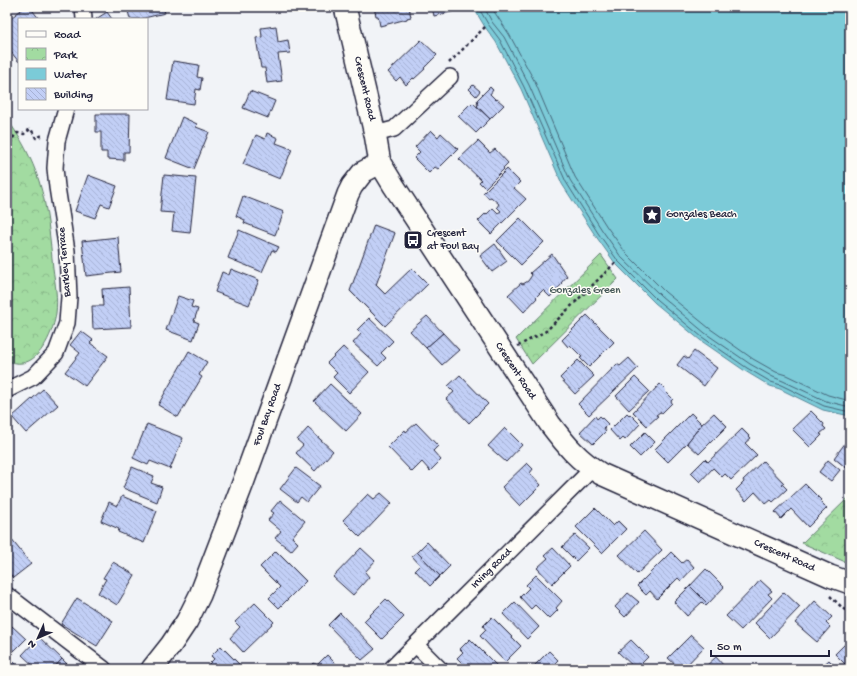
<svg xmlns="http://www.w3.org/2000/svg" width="857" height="676" font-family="'Gochi Hand',sans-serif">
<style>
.park{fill:url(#park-crowns);stroke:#627e6e}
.water{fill:#7bcbd8;stroke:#578799}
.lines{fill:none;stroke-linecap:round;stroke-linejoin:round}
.shore{stroke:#46667a;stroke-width:1}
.building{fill:url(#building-back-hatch);stroke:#22223b}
.street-casing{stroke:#22223b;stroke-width:18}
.secondary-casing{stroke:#22223b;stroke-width:24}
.path{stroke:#22223b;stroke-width:2.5;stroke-dasharray:3 3;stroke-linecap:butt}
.street{stroke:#fdfcf7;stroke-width:15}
.secondary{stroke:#fdfcf7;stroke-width:21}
.labels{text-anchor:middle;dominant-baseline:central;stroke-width:3;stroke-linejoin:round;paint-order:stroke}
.street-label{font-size:11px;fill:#22223b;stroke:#fdfcf7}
.poi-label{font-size:11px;fill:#22223b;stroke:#fdfcf7;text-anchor:start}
.park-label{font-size:11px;fill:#485a5a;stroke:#fdfcf7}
</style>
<defs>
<pattern id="park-crowns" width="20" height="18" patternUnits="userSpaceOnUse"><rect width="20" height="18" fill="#a2dba1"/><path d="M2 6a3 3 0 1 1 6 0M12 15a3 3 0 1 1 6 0" fill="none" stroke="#8bbc8c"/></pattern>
<pattern id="building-back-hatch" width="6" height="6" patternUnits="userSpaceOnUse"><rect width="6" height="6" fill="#c2cff6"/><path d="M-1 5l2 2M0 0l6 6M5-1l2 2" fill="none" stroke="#a6b1d4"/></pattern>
</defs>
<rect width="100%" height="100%" fill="#f1f3f7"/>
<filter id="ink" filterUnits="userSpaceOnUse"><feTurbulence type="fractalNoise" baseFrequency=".025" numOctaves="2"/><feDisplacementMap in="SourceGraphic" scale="8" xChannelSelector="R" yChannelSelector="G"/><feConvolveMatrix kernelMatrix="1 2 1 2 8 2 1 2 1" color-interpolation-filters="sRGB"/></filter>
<g filter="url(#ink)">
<g class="park">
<path d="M7,119c14,19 25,40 32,62 9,28 11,58 14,87 2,15 5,31 3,45 -2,17 -15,48 -34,50 -5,1 -10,-1 -15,-2z"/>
<path d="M601,255l17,24 -86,85 -16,-25z"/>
<path d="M850,496v68l-48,-21z"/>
</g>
<path class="water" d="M473,7h377v409l-27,-6 -43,-21 -10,-3 -25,-15 -45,-31 -45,-37 -40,-40 -20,-28 -33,-51 -41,-95 -25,-47 -11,-15z"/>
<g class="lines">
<g class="shore">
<path d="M478,7l10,17 12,16 24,47 42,95 32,51 20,28 39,39 45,37 45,31 24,14 10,3 43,21 26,6"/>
<path d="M484,7l8,15 12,15 25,48 41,95 32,50 19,27 40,39 44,37 45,31 23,13 10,4 43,20 24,6"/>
<path d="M491,7l18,27 26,48 40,95 32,50 19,26 39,39 44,36 44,31 23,13 10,3 42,20 22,6"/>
</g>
</g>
<g class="building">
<path d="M25,7h5l9,12h-20v43l-12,-15v-26z"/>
<path d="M127,7h36l2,6 -25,6h-10z"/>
<path d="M374,7h35l2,10 -4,1v1l-27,7 -2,-10h-2z"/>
<path d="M432,7h22l1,4 -21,5z"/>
<path d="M107,12l5,7h-16z"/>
<path d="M276,26l2,16 10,-2 2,13 -12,1 4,27 -15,2 -2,-15h-4l-5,-30 6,-1 -1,-9z"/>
<path d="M421,40l16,15 -13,13 1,1 -11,10 -1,-1 -7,7 -6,-8 -4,4 -8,-9z"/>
<path d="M173,61l26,4 -2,12 5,1 -2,12 -4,-1 -2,15 -27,-4z"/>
<path d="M473,85l7,6 -4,5 -7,-7z"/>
<path d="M490,87l3,3 -3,4 6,6 1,-1 7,6 -14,14 -13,-13 1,-1 -1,-2 1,-1 -1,-2z"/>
<path d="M250,91l25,10 -7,17 -25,-10z"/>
<path d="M473,103l17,16 -14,14 -18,-17 12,-12 1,1z"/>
<path d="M96,114h34l-1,38h-5v8l-17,-1v-7h-6v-20h-5z"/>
<path d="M182,117l15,7 -1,3 13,5 -15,37 -28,-11z"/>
<path d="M431,130l7,7 3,-4 17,16 -20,20 -3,-2 -6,6 -15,-15 6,-6 -5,-5z"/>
<path d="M267,133l11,5 -2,5 16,6 -12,30 -37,-15 13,-29 9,4z"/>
<path d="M478,141l12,12 5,-4 13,14 -5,5 1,1 -19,19 -6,-6 2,-2 -22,-21z"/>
<path d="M507,169l13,13 -6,6 12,11 -35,35 -13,-13 8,-8 1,1 6,-6 5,5 3,-2 -4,-4 2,-3 -8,-7 -2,1 -6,-5z"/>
<path d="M88,175l29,11 -8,21 -8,-3 -6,14 -20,-7z"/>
<path d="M164,175l32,3 -6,55 -18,-2 2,-18 -14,-1z"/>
<path d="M243,196l41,16 -9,23 -31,-12 1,-3 -9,-4z"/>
<path d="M520,218l24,24 -23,23 -24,-24z"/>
<path d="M374,225l21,8 -19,52 9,9 27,-26 16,16 -43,42 -35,-35z"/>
<path d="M239,230l40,17 -3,5 -4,-2 -10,22 -34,-14z"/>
<path d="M118,237l3,35 -35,4 -4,-35z"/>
<path d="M495,244l12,17 -15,11 -12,-16z"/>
<path d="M552,254l15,22 -6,7 1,1 -12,13 -7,-7 -7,7 1,1 -13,14 -16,-17 13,-12 2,1 5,-3 4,-6 -2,-2z"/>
<path d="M231,269l28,11 -10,25 -34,-13 7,-20 7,3z"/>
<path d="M129,287l2,40 -38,2 -1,-23h11l-1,-17z"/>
<path d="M178,296l15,5 -2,6 7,2 -4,12 5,2 -6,17 -27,-10z"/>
<path d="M587,315l27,27 -25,25 -9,-9 2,-1 -12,-12 -2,2 -6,-7z"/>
<path d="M427,316l16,17 -17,15 -16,-17z"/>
<path d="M369,318l24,23 -12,12 5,5 -8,8 -25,-23 8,-9 -4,-4z"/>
<path d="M81,331l12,9 -3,3 18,13 -23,30 -20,-14 15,-19 -10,-8z"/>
<path d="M443,333l16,17 -17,15 -16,-17z"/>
<path d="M343,347l26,25 -20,21 -16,-16 4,-4 -10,-10z"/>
<path d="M189,351l18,11 -8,13 3,2 -24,40 -20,-12z"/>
<path d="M694,351l23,17 -13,18 -27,-21 7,-9 4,3z"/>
<path d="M629,358l9,10 -49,47 -11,-11 39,-40 3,2z"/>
<path d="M578,360l16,16 -19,18 -15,-16z"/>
<path d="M460,375l28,29 -19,19 -23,-24 8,-7 -6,-6z"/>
<path d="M635,377l14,14 -20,19 -13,-14z"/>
<path d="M330,384l32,30 -16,17 -32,-30z"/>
<path d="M660,384l6,6 -1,1 8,8 -2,2 1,2 -10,10 -2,-1 -4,3 2,1 -11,10 -14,-14z"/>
<path d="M43,389l15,16 -32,28 -14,-16z"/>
<path d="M811,411l13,13 -1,2 3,3 -6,5 2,1 -12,12 -18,-18z"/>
<path d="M627,413l2,2 1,-1 10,10 -15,16 -2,-2 -3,3 -10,-11z"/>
<path d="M691,413l11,11 -15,19 -19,19 -13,-13z"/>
<path d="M714,413l13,13 -28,28 -12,-11 15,-19z"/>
<path d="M595,416l2,3 3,-3 8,8 -4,4 2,3 -13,13 -13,-12z"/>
<path d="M416,423l22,23 -5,5 8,9 -11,11 -8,-9 -10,10 -24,-25 17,-17 1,2z"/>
<path d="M147,424l36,14 -13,31 -20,-8 -2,4 -15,-7z"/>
<path d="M308,428l25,23 -18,20 -19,-18 7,-8 -6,-5z"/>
<path d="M505,428l17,17 -16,17 -18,-16z"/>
<path d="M742,429l9,9 -6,5 12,12 -26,25 -6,-6 -3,3 -9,-9 -13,14 -9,-9 14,-14 3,3z"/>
<path d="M645,432l10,10 -15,15 -10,-10z"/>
<path d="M849,438h1v33l-16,-13z"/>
<path d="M828,460l12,10 -9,11 -12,-9z"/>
<path d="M763,461l21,22 -2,1 5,5 -14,13 -2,-2 -5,4 -11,-12 -9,9 -10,-11 8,-8 -1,-2z"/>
<path d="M527,463l6,6 -3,4 11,12 -21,21 -18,-19z"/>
<path d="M132,467l22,9 -3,7 11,4 -5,15 -34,-14z"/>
<path d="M296,468l24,18 -13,16 -6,-5 -4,5 -17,-13z"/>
<path d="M805,484l16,16 -1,1 7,7 -19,19 -17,-18 -10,10 -6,-7z"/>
<path d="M381,493l11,10 -32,34 -17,-17 25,-26 6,5z"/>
<path d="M122,496l35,15 -13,32 -26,-11 1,-3 -18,-8 8,-19 8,4z"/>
<path d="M280,500l25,21 -13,16 6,6 -7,8 -16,-13 6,-7 -13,-11 6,-7 -3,-2z"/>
<path d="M595,508l18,18 5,-5 8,8 -24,24 -26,-26z"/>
<path d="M644,531l18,19 -25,24 -18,-19z"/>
<path d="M7,534l24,30 -18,14 -6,-8z"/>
<path d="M575,535l14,13 -13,13 -14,-14z"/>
<path d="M427,542l23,24 -10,10 -23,-24z"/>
<path d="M361,548l14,13 -10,11 4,5 -16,18 -20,-18z"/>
<path d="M553,548l17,18 -18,18 -15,-16 11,-10 -3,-3z"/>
<path d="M276,551l30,30 -27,27 -10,-10 11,-11 -20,-20z"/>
<path d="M417,552l23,24 -10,10 -15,-16 5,-5 -8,-9z"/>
<path d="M671,552l11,11 5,-4 7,8 -13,14 -3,-3 -21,21 -7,-8 -4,4 -9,-9z"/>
<path d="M113,562l22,13 -18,30 -19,-12 8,-14 -3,-1z"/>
<path d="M706,569l18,18 -16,17 -18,-18z"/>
<path d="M536,575l26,26 -6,7 2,2 -9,9 -14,-14 -4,4 -11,-12 9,-9 -3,-3z"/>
<path d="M760,580l12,11 -4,3 4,4 -31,32 -15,-14 30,-31z"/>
<path d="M690,586l18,18 -2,2 -4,-4 -15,14 -13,-14z"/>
<path d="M784,592l16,15 -30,31 -15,-15z"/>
<path d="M628,593l11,9 -14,15 -10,-10z"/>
<path d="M77,598l36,23 -16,25 -36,-22z"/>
<path d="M386,599l18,18 -22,22 -18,-18z"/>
<path d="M815,601l17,16 -6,6 4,4 -13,15 -22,-19z"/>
<path d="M515,602l24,25 -12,12 -24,-25z"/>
<path d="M255,603l19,19 -31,30 -13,-14 10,-11 -5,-5z"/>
<path d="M340,613l35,36 -13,11 -34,-35z"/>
<path d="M492,617l29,29 -16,16 -25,-26 6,-6 -3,-4z"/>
<path d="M12,626l14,13 -12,12 -7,-7v-12z"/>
<path d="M691,635l13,12 -21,22h-3l-12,-11z"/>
<path d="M39,637l23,22 -9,10h-16l-15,-14z"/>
<path d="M470,639l27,27 -3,3h-26l-11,-11 6,-6 -3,-3z"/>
<path d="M631,640l17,17 -12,12 -18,-17z"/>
<path d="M848,641l2,3v25l-15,-15z"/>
<path d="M221,646l21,21 -2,2h-36l10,-10 -3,-3z"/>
<path d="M549,651l9,9 -9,9h-14l-2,-2z"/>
<path d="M7,654l13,15h-13z"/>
<path d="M327,655l14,14h-33l6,-6 3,2z"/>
<path d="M716,657l8,9 -4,3h-13l-2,-2z"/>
<path d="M62,659l10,10h-19z"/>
<path d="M829,660l9,9h-16l-2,-1z"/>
</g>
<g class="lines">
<g class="street-casing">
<g id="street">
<path d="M83,7l1,12"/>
<path d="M375,134l19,-5 56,-52"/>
<path d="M7,390l26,-13 23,-24 11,-30 2,-26 -2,-46 -10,-64 -2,-19 2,-27 9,-32"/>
<path d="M7,595l97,74"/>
<path d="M416,645l24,24"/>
<path id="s1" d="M391,669l201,-200"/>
</g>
</g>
<g class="secondary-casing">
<g id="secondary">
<path id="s2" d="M345,7l30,127 5,29 14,23 156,238c16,21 28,36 51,50l229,102 20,7"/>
<path id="s3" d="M152,669l19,-24 16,-24 13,-26 43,-112 105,-289 4,-8 11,-14 17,-9"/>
</g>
</g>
<g class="path">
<path d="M449,63l36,-36"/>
<path d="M7,161l1,-1c1,-10 1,-19 9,-27l7,1 2,-2 5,-3 5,9 7,-3"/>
<path d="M518,346l28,-15 69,-68"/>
<path d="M845,562l5,-5"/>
<path d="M830,596l20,19"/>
</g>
<use href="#street" class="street"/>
<use href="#secondary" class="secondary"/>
</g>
</g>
<defs>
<g id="sight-square" transform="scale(1)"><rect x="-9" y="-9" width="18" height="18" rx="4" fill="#22223b" stroke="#fdfcf7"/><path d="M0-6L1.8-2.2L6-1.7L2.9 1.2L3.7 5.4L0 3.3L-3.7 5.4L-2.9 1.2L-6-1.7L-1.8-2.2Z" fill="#fff"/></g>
<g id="bus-square" transform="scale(1)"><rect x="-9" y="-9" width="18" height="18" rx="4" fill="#22223b" stroke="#fdfcf7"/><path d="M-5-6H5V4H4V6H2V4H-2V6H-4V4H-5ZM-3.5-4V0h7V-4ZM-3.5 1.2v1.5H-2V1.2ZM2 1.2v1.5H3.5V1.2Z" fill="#fff"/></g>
</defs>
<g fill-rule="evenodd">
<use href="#sight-square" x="652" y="215"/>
<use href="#bus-square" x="413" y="240"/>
</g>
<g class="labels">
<g class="street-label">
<text stroke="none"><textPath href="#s2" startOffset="84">Crescent Road</textPath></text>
<text transform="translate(65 262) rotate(-95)">Barkley Terrace</text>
<text stroke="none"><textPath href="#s2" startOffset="408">Crescent Road</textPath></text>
<text stroke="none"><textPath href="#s3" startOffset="281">Foul Bay Road</textPath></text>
<text stroke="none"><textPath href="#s2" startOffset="744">Crescent Road</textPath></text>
<text stroke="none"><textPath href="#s1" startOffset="142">Irving Road</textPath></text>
</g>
<g class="poi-label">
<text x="666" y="215">Gonzales Beach</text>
<text x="427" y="234">Crescent<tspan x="427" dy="13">at Foul Bay</tspan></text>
</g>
<g class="park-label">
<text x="585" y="291">Gonzales Green</text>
</g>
</g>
<rect width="857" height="676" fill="none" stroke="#fdfcf7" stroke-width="24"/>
<rect x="12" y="12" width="833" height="652" fill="none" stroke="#22223b" stroke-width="1.5" filter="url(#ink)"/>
<rect x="18" y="18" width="130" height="92" fill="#fdfcf7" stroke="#a5a5ac"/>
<rect x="26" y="31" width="20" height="6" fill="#fdfcf7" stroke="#a5a5ac"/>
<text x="54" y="38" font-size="12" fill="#22223b">Road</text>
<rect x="26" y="48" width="20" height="12" fill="url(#park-crowns)" stroke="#a5a5ac"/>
<text x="54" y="58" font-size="12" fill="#22223b">Park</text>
<rect x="26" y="68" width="20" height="12" fill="#7bcbd8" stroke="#a5a5ac"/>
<text x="54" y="78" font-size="12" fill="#22223b">Water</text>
<rect x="26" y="88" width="20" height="12" fill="url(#building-back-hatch)" stroke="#a5a5ac"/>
<text x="54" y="98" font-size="12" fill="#22223b">Building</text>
<g transform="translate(38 638) rotate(225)" stroke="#fdfcf7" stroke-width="3" paint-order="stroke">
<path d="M0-3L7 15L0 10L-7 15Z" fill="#22223b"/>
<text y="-6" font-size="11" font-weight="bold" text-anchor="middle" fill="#22223b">N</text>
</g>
<path d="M711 650v6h118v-6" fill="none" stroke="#22223b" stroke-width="2"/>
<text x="717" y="650" font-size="12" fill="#22223b" stroke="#fdfcf7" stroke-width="3" paint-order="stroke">50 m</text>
</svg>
